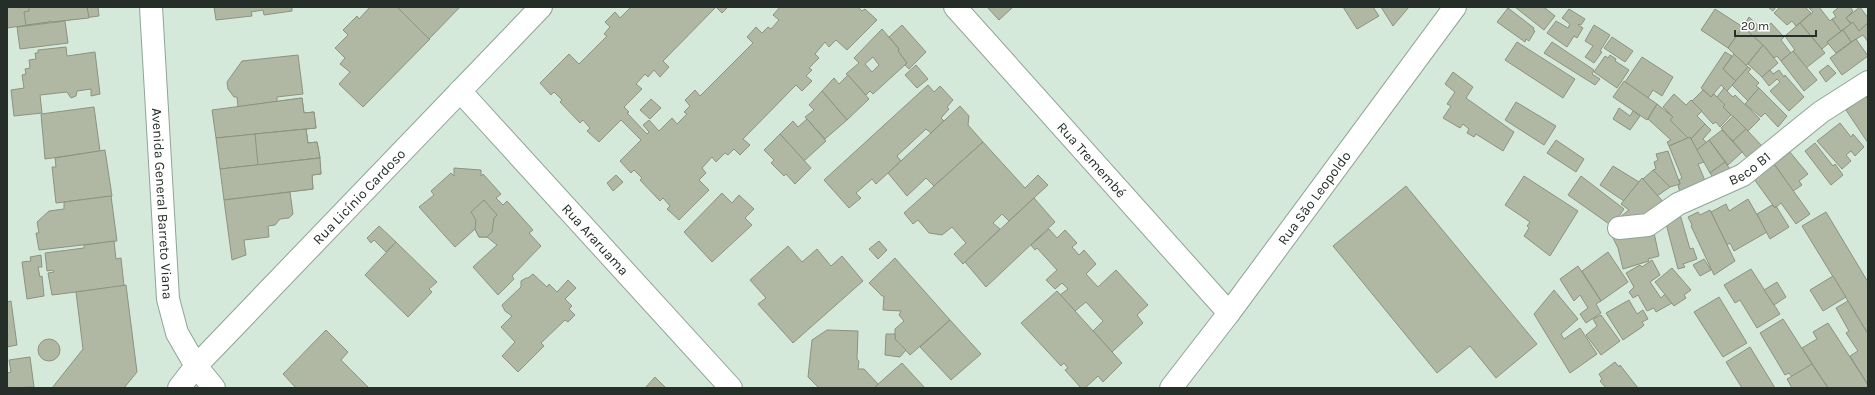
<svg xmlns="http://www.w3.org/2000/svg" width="1875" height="395" font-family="Karla,sans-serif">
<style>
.building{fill:#b0b7a3;stroke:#8c9380;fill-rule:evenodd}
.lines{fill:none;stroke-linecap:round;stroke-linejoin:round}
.minor-casing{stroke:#90a397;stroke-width:24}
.minor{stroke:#fff;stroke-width:22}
.labels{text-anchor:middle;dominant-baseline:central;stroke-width:4;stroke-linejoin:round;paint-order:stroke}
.street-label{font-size:14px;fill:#262e29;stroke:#fff}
</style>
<rect width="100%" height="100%" fill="#d5e9db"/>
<g class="building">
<path d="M7,7h91l1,9 -47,6 -3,-1v1l-42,6z"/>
<path d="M29,7h58l2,11 -37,4 -3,-1v1l-23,3 -2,-13 5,-1z"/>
<path d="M214,7h78v4l-28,4 -1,-5 -12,2 1,4 -36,4z"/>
<path d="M370,7h27l33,32 -67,68 -24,-23 11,-12 -10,-8 5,-6 -10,-10 13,-13 -5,-5 14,-14 2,3z"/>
<path d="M397,7h63l-31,32z"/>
<path d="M631,7h97l-6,6 -6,-6 -53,54 6,6 -9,10 -6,-7 -6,7 -3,-3 -9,10 6,5 -18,18 5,5 -2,1 20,21 2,-2 -6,-7 6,-5 10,11 13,-13 5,6 10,-10 -3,-2 6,-6 -5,-6 10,-10 5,6 53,-53 -6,-6 9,-10 6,6 6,-6 3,2 8,-9 -6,-5 7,-8h78l4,4 3,-2 12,11 -30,30 -11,-10 -7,7 -4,-5 -10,12 4,4 -10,10 3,2 -6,6 6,5 -10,10 -6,-6 -53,54 7,6 -10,10 -6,-6 -6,6 -3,-2 -9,9 -4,-5 -10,11 4,5 -7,7 10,10 -30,30 -12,-11 3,-3 -7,-8 -3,3 -20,-21 2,-2 -8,-8 -3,3 -11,-12 21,-21 -20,-20 -22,22 -12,-11 3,-3 -7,-8 -3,3 -20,-21 2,-2 -8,-8 -3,3 -11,-12 29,-29 10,10 28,-28 -3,-2 6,-7 -5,-5 10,-10 5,6z"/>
<path d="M987,7h26l-14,13z"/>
<path d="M1343,7h30l6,9 -22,13z"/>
<path d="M1381,7h28l-16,19z"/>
<path d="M1515,7h31l-1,1 10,8 -11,14z"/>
<path d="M1768,7h8l-3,4z"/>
<path d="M1780,7h25l6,6 -15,13 -4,-5 -5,4 -13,-12z"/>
<path d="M1819,7l11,14 2,-2 9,12 -14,11 2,1 -7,6 -22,-26 13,-11 -4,-4z"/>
<path d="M1839,7h11l3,4 -7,7 5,6 -10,7 -9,-12 4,-2 -3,-5z"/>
<path d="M1860,7l8,11v5l-9,8 -13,-13z"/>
<path d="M1508,8l26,20 -1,2 2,1 -6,10 -3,-2 -1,3 -28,-20z"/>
<path d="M1569,9l16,10 -4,6 -2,-1 -1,1 5,3 -6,10 -3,-2 -7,11 -20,-14 9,-12 12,7 2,-4 -8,-6z"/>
<path d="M1715,9l28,18 -15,21 -27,-18z"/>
<path d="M1749,17l15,14 7,-8 13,14 -3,3 10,13 -10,8 -4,-5 -3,2 -11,-13 -20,-18z"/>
<path d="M65,21l3,22 -48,6 -3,-22z"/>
<path d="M1853,22l6,9 9,-8v19l-5,-7 -12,7 -8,-12z"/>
<path d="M1800,23l25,30 -19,15 -13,-17 2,-1 -10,-14z"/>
<path d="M902,25l24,27 -17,17 -4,-4 2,-2 -9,-12 1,-2 -10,-12z"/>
<path d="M1594,25l16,10 -10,16 2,1 -8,11 -9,-6 8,-11 -8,-5z"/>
<path d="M1743,27l20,18 -17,21 -18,-18z"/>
<path d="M882,29l17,20 -1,2 9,12 -34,31 -3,-3 -4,4 -20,-21 13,-11 -5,-5zM873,57l6,8 -7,7 -7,-8z"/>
<path d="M1843,30l8,12 -15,11 -9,-11z"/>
<path d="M1612,37l21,14 -8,11 -21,-14z"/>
<path d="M1856,39l12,17 -26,19 -12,-17z"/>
<path d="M1517,42l58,37 -12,19 -58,-38z"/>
<path d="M1552,42l42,28 -2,4 8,5 -5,6 -51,-32z"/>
<path d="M1763,45l15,18 -16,14 -14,-13z"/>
<path d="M66,47l1,9 28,-4 5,42 -9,2v-7l-14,2 -1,5 -5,2 -4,-6 -27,3 2,18 -28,3 -3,-26 13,-2 -2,-13 4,-1 -1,-5 5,-1 -1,-8 7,-1 -1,-6h3v-3z"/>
<path d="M1793,51l24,29 -13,11 -23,-30z"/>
<path d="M1725,52l7,4 -9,13 13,12 -9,10 -6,-6 -10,12 -10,-9z"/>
<path d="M1734,54l14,13 -12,14 -13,-12z"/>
<path d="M298,55l5,39 -26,3v5l-39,5 -1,-10h-3l-6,-8 -1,-7 15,-21z"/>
<path d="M1610,55l6,4 -1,2 14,9 -12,18 -23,-16 11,-16 3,2z"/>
<path d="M1642,57l31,20 -11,19 -9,-6 -5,8 -23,-16z"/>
<path d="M916,65l12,14 -11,9 -12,-13z"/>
<path d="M1828,65l8,8 -10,9 -7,-10z"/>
<path d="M1748,67l3,2 -3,3 11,11 -3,3 3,2 -11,13 -16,-16z"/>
<path d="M1770,70l3,4 6,-4 5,7 1,-2 19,22 -15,14 -19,-20 10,-9 -3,-3 -8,7 -7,-9z"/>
<path d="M1453,72l20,15 -7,11 48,34 -11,19 -27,-17 -2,3 -7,-4 2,-4 -6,-5 -3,4 -17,-10 8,-12 -4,-2 8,-12 -10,-8z"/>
<path d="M848,75l21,24 -22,21 -25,-29 12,-13 5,6z"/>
<path d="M1624,81l33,23 -10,16 -34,-23z"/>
<path d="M928,85l6,7 6,-6 13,14 -6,7 2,2 -8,9 3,3 -13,12 -5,-4 -29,27 4,5 -25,23 -4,-5 -16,14 5,5 -12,10 -25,-28z"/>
<path d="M1724,88l9,9 2,-2 25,24 -12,12 -25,-24 2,-2 -8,-8z"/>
<path d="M1759,88l28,28 -9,11 -13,-14 -4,4 -16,-13z"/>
<path d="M1703,90l8,7 3,-3 11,11 -2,2 8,8 -11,12 -4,-5 -3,2 -21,-23z"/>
<path d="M822,91l25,29 -22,19 -20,-22 9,-7 -5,-5z"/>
<path d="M1674,94l12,11 5,-5 11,11 -5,5 8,8 -14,15 -1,-2 -2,1 -18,-18 3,-3 -10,-10z"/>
<path d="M1866,96l2,3v44l-22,-33z"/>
<path d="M302,98l2,15 10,-1 2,16 -61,6 -1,-18h-9l-1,-10z"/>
<path d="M302,98l2,15 10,-1 2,16 -100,10 -4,-28z"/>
<path d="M651,99l10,9 -11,11 -10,-9z"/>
<path d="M1516,102l40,24 -12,19 -39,-25z"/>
<path d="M1657,104l16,13 -3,3 18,18 -19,8 -2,-4 4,-2 -23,-21z"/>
<path d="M960,106l9,10 -1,9 15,17 -49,44 -8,-8 -19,18 -19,-23z"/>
<path d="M94,107l6,44 -55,8 -4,-45z"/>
<path d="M1619,108l11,8 3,-5 7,5 -10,14 -17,-11z"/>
<path d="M1733,116l13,13 -13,12 -12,-13z"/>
<path d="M807,119l19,22 -22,20 -24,-27 13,-13 5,6z"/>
<path d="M1840,123l11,14 2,-3 11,13 -9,9 -4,-5 -5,4 5,6 -9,8 -25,-28z"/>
<path d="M1705,124l6,6 -8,9 4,4 -10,7 -6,-11z"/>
<path d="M306,129l2,14 9,-1 3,16 -100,11 -4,-31z"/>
<path d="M306,129l2,14 9,-1 3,16 -62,7 -3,-31z"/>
<path d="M1746,129l16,17 -14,13 -15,-18z"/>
<path d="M1722,130l20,22 -14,13 -19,-25z"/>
<path d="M780,134l31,34 -16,16 -9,-10 -2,2 -13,-13 3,-3 -10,-10z"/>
<path d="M1690,137l14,25 -6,2 8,19 -26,10 -2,-8 2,-1 -1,-4 3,-2 -13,-32z"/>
<path d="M1556,140l28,19 -8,13 -29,-19z"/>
<path d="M1709,140l16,22 -15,11 -13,-23z"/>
<path d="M983,142l42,46 13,-13 10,10 -39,36 -7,-7 -9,9 7,6 -37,35 -9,-10 12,-11 -14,-16 -10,8 -13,-2 -11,-13 -5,4 -9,-11z"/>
<path d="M1815,143l18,23 2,-2 8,11 -12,10 -26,-34z"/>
<path d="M105,150l7,46 -56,7 -4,-36h4l-1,-9z"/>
<path d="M1668,151l12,33 -10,3 -17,-17 3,-1 -2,-7 4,-2 -2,-6z"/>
<path d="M1789,151l19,23 -9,7 3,4 -9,6 -19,-27z"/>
<path d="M319,158l2,16 -9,1 1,14 -52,6 -3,-30z"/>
<path d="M320,158l1,16 -9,1 1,14 -89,11 -4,-31z"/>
<path d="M1725,162l7,10 -16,10 -6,-9z"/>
<path d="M1774,164l36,50 -14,10 -15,-21 -6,5 -21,-29z"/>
<path d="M1613,166l26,16 -15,19 -24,-16z"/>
<path d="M454,168l27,2v6l2,-2 18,20 -5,4 7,7 4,-4 26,29 -4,3 12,13 -29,30 2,3 -16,16 -25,-28 24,-22 -10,-8h-8l-4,-8 -20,18 -36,-40 15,-12 -3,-4 20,-18 3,3z"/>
<path d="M1653,170l17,17 -13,9 -14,-17z"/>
<path d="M616,175l7,7 -10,9 -6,-8z"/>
<path d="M1524,176l54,35 -28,45 -26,-20 5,-8 -2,-2 3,-4 -25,-17z"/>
<path d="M1581,176l43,33 -12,17 -44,-31z"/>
<path d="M1642,178l24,27 -39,20 -7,-8 9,-7 -8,-6z"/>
<path d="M1406,186l131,158 -41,34 -26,-32 -33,27 -104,-127z"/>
<path d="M290,192l3,22 -4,4 -9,1 -5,6 -7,1 1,11 -25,3 2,15 -14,5 -8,-60z"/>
<path d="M722,193l10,10 7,-8 15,14 -9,9 7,7 -40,37 -28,-30z"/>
<path d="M111,196l6,45 -78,9 -3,-17h3l-2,-11 12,-11 15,-2v-7z"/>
<path d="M1034,198l21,24 -69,65 -21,-25z"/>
<path d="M1748,199l19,33 -33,19 -4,-8 -3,2 -16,-33 15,-8 3,7z"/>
<path d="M484,200l13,15 -3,3 -2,14 -5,5h-8l-4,-8 1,-9 -5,-8z"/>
<path d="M1772,205l3,3 1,-2 13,21 -19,12 -13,-25z"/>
<path d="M1710,210l25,51 -21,14 -23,-49 1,-1 -4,-8 10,-5 2,3z"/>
<path d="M1679,211l11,38 3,-1 4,11 -14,5 2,3 -7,2 -14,-53z"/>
<path d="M1826,212l42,70v52l-66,-108z"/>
<path d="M379,226l17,16 -10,10 -12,-12 -3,3 -4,-5z"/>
<path d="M1653,228l6,28 -11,3 1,2 -26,8 -5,-21 -8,-16z"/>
<path d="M1049,229l8,9 8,-8 12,13 -5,4 7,8 5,-5 12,14 -10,10 12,13 18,-17 32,35 -11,10 6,8 -31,29 -19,-21 10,-10 -17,-19 -11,9 -15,-16 8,-6 -6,-6 -7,6 -9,-9 11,-10 -20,-22 -2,2 -4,-5z"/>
<path d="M114,241l2,18 5,-1 3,28 -72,9 -4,-22 6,-1 -1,-2 -6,1 -2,-18 39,-5v-3z"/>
<path d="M879,241l8,9 -9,9 -9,-10z"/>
<path d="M396,242l41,40 -8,7 3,3 -24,25 -43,-42z"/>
<path d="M788,246l14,16 15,-13 14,17 11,-10 21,25 -70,62 -35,-39 8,-6 -16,-18z"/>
<path d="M1608,252l20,30 -27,19 -19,-30z"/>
<path d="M41,255l1,12h-4l2,10 2,-1 2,20 -17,3 -5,-37 9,-1 -1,-4z"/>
<path d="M895,258l55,62 -40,35 -15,-16v-10l9,-8 -5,-6 2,-4 -18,-1 1,-14h-2l-13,-13z"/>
<path d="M1704,259l7,11 -11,6 -7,-11z"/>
<path d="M1652,260l8,15 -10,7 11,16 4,-4 7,9 -16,9 -2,-4 -7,3 -9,-16 -5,3 -4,-6 5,-5 -8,-14 14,-8 2,2z"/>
<path d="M1578,266l23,35 -5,3 5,9 -15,10 -6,-9 8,-6 -8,-13 -6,6 -14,-22z"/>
<path d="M1672,268l19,22 -7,5 2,3 -12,8 -19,-24z"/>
<path d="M1751,269l29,45 -23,14 -17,-28 -5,3 -11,-18z"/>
<path d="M533,274l14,13 2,-3 8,8 11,-12 8,8 -11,11 7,7 -3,3 6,6 -7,7 -3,-2 -24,23 3,3 -26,26 -16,-16 13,-14 -14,-15 11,-11 -7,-5 -3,-6 19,-18v-6l5,-3h2z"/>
<path d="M1833,276l13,21 -23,14 -13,-21z"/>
<path d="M1777,282l9,15 -12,8 -10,-15z"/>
<path d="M126,285l11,87 -13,16h-72l31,-39 -7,-57z"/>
<path d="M1554,290l24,29 -17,15 3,5 16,-11 17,26 -27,19 -36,-59z"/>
<path d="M1057,291l65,72 -19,19 -5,-6 -13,12h-4l-16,-18 3,-2 -4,-5 -3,3 -40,-43z"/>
<path d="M1719,297l28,46 -24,14 -29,-45z"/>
<path d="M1629,300l8,14 6,-4 5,9 -6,3 2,3 -2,2 -19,13 -17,-27z"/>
<path d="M11,301l6,44 -10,2v-45z"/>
<path d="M1848,301l20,33v51l-18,-29 8,-5 -12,-18 3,-2 -13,-23z"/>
<path d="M1601,315l19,26 -19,14 -15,-20 11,-9 -4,-7z"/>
<path d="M1783,319l29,45 -20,13 -3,-4 -4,2 -25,-42z"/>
<path d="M950,320l31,34 -30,26 -31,-33z"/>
<path d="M1828,323l40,62v3h-40l-26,-40 15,-9 -4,-7z"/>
<path d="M326,330l22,22 -7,8 28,28h-73l-13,-14z"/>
<path d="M827,330l31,1 -1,28 2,2 -1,8h6l14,15 -4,4h-55l-11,-11 4,-37z"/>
<path d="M886,334h9v5l11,11 -6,7 -15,-2z"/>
<circle cx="49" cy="350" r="11"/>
<path d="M1750,347l25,41h-33l-16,-26z"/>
<path d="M30,357l4,30 -27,1v-15l4,-1 -2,-12z"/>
<path d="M1615,362l4,5 1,-2 18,23h-32l-6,-7 2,-2 -3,-5z"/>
<path d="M902,363l23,25h-51l12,-11z"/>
<path d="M1812,364l16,24h-36l-5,-9z"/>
<path d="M655,377l11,11h-21z"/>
</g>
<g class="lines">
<g class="minor-casing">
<g id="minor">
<path id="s1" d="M151,7l17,292 9,34 19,33 18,22"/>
<path id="s2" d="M955,7l274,306"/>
<path id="s3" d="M460,91l271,297"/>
<path id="s4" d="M1619,228l29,-3 30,-21 65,-29 78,-63 47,-30"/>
<path id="s5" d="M179,388l17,-22 345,-359"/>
<path id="s6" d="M1171,388l58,-75 226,-306"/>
</g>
</g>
<use href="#minor" class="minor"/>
</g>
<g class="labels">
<g class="street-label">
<text stroke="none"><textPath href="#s2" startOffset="205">Rua Tremembé</textPath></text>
<text stroke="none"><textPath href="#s4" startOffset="146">Beco B1</textPath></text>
<text stroke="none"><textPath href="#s5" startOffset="263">Rua Licínio Cardoso</textPath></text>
<text stroke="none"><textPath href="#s6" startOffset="238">Rua São Leopoldo</textPath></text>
<text stroke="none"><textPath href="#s1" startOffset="197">Avenida General Barreto Viana</textPath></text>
<text stroke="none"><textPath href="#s3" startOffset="201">Rua Araruama</textPath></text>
</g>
</g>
<rect width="1875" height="395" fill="none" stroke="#262e29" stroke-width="16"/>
<path d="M1735 30v6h81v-6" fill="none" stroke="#262e29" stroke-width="2"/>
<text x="1741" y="30" font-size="12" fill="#262e29" stroke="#ffffff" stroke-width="3" paint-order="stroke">20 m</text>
</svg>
